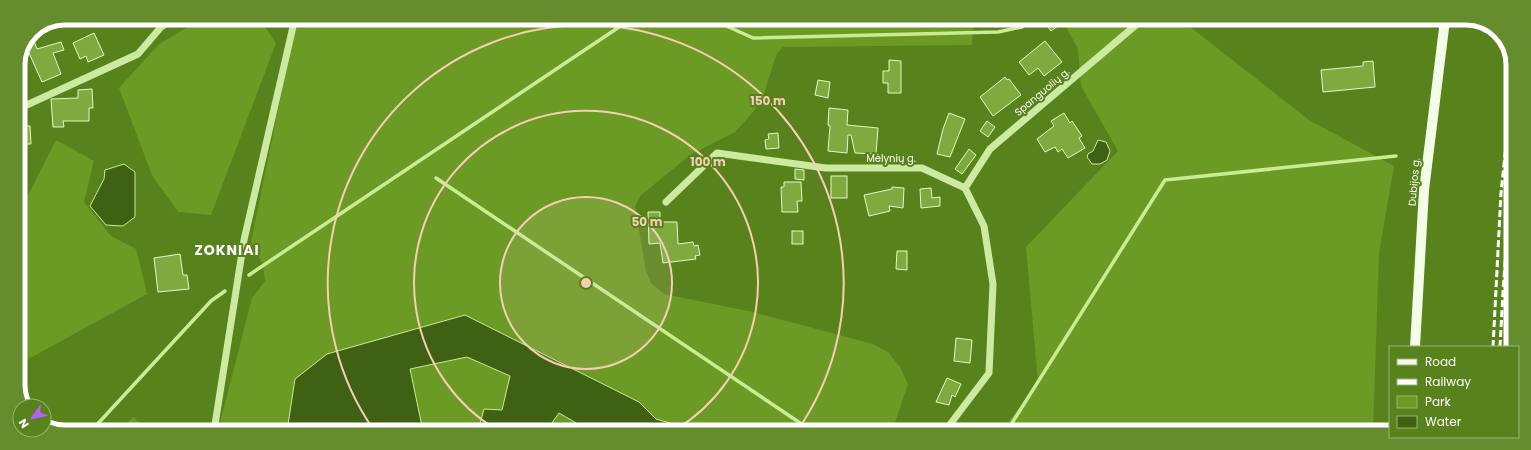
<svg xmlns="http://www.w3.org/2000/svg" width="1531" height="450" font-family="Poppins,sans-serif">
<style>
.green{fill:#6b9b25}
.water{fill:#3f6113;stroke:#caec95}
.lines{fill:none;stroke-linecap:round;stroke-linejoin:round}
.stream{stroke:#caec95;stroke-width:3.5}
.building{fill:#7eaa40;stroke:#e4f8c6}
.minor{stroke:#cdeaa2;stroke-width:7}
.major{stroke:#f3fee6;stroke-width:10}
.rail{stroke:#fff;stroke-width:3;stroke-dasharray:7 3;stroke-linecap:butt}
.ring{fill:none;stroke:#f8cdb6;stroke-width:2}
.labels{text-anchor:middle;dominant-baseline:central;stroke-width:4;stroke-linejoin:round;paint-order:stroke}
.street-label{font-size:10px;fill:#fff;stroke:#58831c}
.district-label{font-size:14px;font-weight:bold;letter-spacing:1px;fill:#fff;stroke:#58831c}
.rim{fill:none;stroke:#fff;stroke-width:5}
.centre{fill:#f8cdb6;stroke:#58831c;stroke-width:2}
.ring-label{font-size:12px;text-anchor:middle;font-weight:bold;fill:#f8cdb6;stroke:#58831c;stroke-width:4;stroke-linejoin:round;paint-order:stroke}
</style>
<rect width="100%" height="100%" fill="#58831c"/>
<g class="green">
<path d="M203,18h56l17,25 -65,172 -33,-3 -26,-37 -33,-87 40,-44z"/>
<path d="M297,18l276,1 40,9 14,-9h346l-1,26 -189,2 -6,6 -14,43 -9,15 -19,21 -45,23 -50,41 -5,10 11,65 5,12 13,11 89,18 120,32 15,8 12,15 8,17 -16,47h-202l-3,-3 -31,-9 -17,-17 -174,-87 -170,64 -8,52h-69l34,-133 13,-17 -2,-16 -12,-23z"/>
<path d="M1062,19h118l129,101 85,46 -15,87 -6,179 -371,-1 36,-49 -12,-135 92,-96 -37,-65 -3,-37z"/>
<path d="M56,140l38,21 -10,41 27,34 25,13 11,45 -124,68 -5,7v-154z"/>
<path d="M467,357l43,19 -8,34 -22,14 2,7h-59l-13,-63z"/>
<path d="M559,413l31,18h-44z"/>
<path d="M133,417l18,14h-31z"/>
<path d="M364,424l26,7h-27z"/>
</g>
<g class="water">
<path d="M1098,140l8,2 4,9 -3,9 -7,4h-8l-5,-7 1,-3 5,-3z"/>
<path d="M124,164l11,8v45l-12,9 -17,-1 -16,-19 14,-27 1,-9z"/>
<path d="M465,315l174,87 17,17 31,9 3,3h-100l-31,-18 -13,18h-64l-2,-7 4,-15 18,1 8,-34 -43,-19 -57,12 13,62h-33l-26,-7 -1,7h-76l8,-52 32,-25z"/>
</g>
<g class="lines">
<g class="stream">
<path d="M711,19l42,19 245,-6 24,-5 10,-8"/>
<path d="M436,178l376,253"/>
<path d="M249,275l382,-256"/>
<path d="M92,430l119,-129 14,-10"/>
<path d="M1007,431l158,-251 231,-24"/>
</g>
</g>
<g class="building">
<path d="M1052,19h15l-16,12 -5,-7z"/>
<path d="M31,33l6,16 24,-7 3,8 -11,3 8,21 -19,8 -13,-29 -7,2z"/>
<path d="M94,33l10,22 -16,7 -2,-6 -6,3 -7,-16z"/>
<path d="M1045,41l17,21 -18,14 -6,-8 -9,7 -10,-13z"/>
<path d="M889,60l12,1v32h-13v-10h-5v-12h6z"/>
<path d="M1373,61l2,26 -52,5 -2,-22 42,-4v-4z"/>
<path d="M1005,77l2,3 2,-1 12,16 -28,21 -13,-19z"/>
<path d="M818,80l12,2 -2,16 -13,-3z"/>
<path d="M92,89l1,19h-4v13h-26l1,6h-11l-2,-28 27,-1v-8z"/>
<path d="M829,108l19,2 -1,15 31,3 -2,26 -21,-1 -4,-18h-3l-1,18 -19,-2 2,-25 -2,-1z"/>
<path d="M949,113l16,6 -15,38 -13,-3 6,-25z"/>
<path d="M1064,113l6,10 2,-2 10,15 -3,2 6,10 -17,10 -6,-9 -4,3 -3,-5 -10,5 -8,-13 17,-13 -3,-5z"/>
<path d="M987,121l8,6 -7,10 -8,-6z"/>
<path d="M18,126h12l1,18h-13z"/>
<path d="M778,133l1,15 -13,1 -1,-9 4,-1 -1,-5z"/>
<path d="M969,149l7,6 -14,19 -7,-5z"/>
<path d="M795,169l9,1v10l-9,-1z"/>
<rect x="831" y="176" width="16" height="22"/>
<path d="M784,182h17l1,19h-5l1,11h-16l-1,-25h3z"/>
<path d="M892,187l12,1 -1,20 -14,-2 1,5 -21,5 -5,-21 28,-6z"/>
<path d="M931,188l1,10 8,-1v9l-19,2 -1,-19z"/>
<path d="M648,212h12v10h17l1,22 15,-2 1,4 4,-1 2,10 -5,1 1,3 -33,4 -3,-20 -11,1z"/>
<rect x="792" y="231" width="11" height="13"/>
<path d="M897,251h10v19l-11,-1z"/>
<path d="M180,254l3,21h4l2,14 -31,3 -4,-34z"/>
<path d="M956,338l16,2 -2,23 -16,-2z"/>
<path d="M947,378l14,6 -6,13 -3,-2 -3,10 -13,-3z"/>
</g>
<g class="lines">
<g class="minor">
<path d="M18,109l120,-55 23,-27 8,-5 8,-4"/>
<path d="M965,188l25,-39 153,-130"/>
<path d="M666,202l51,-49 109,15h96l43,20 19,38 9,58 -4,89 -44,58"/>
<path d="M214,431l30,-191 51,-222"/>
</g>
<path class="major" d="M1415,347l9,-157 21,-170"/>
<g class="rail">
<path d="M1493,347l8,-154 12,-114"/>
<path d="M1500,347l3,-55 9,-127"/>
</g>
</g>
<circle cx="586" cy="283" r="86" fill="#f8cdb6" fill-opacity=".12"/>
<g class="ring">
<circle cx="586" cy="283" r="86"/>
<path d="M497 430A172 172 0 1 1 675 430"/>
<path d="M373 429A258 258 0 1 1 797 431"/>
</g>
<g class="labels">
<g class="street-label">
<text transform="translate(1042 92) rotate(-40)">Spanguolių g.</text>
<text x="891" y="158">Mėlynių g.</text>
<text transform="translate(1414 182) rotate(-85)">Dubijos g.</text>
</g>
<g class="district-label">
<text x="227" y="250">ZOKNIAI</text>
</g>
</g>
<path d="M0 0H1531V450H0ZM65 25H1466A40 40 0 0 1 1506 65V385A40 40 0 0 1 1466 425H65A40 40 0 0 1 25 385V65A40 40 0 0 1 65 25Z" fill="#658d2e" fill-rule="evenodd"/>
<path class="rim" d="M65 25H1466A40 40 0 0 1 1506 65V385A40 40 0 0 1 1466 425H65A40 40 0 0 1 25 385V65A40 40 0 0 1 65 25Z"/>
<circle cx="586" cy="283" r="6" class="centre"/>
<g class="ring-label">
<text x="768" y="105">150 m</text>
<text x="708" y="166">100 m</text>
<text x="647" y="226">50 m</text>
</g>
<rect x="1389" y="346" width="130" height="92" fill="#58831c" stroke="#9bb577"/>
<rect x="1397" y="359" width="20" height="6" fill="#f3fee6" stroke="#9bb577"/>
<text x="1425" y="366" font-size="12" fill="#ffffff">Road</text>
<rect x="1397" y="379" width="20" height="6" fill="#ffffff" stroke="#9bb577"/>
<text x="1425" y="386" font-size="12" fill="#ffffff">Railway</text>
<rect x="1397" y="396" width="20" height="12" fill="#6b9b25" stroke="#9bb577"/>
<text x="1425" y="406" font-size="12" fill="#ffffff">Park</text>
<rect x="1397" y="416" width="20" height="12" fill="#3f6113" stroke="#9bb577"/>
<text x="1425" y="426" font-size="12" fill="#ffffff">Water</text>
<g transform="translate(32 418) rotate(237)"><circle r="19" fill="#58831c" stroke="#9bb577"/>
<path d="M0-3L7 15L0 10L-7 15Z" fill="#b85ffb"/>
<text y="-6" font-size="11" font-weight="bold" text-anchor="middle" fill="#ffffff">N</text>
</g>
</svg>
